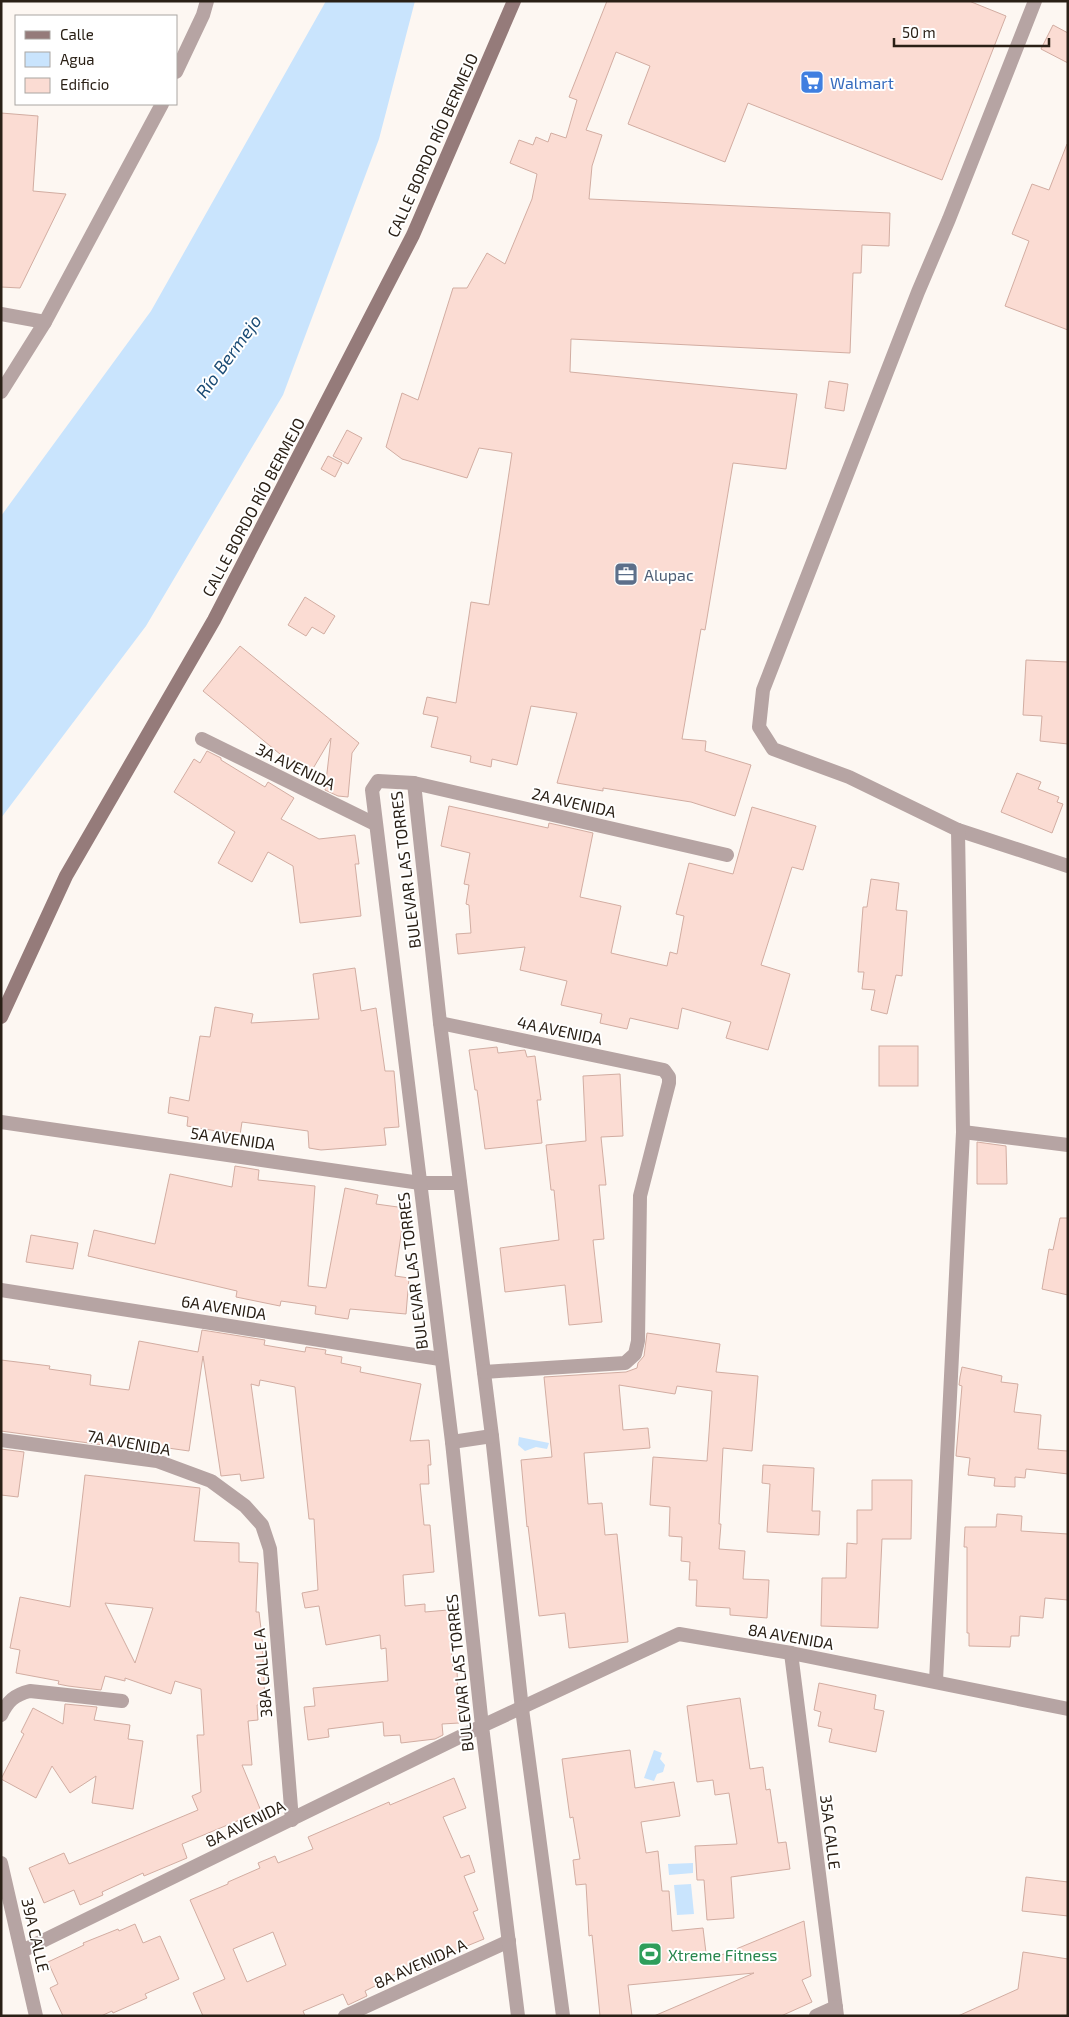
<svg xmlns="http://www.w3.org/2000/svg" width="1069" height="2017" font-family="'Exo 2',sans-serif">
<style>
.water{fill:#c9e4fd}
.building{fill:#fbdcd3;stroke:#d2ada2;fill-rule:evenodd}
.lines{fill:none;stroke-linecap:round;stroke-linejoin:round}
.minor{stroke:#b6a4a3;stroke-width:14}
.tertiary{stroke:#b6a4a3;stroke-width:14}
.secondary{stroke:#957b7a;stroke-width:14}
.labels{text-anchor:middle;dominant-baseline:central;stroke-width:4;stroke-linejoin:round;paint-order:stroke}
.shop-label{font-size:16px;fill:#366cbe;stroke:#fff;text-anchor:start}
.street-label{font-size:16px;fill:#2a2016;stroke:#fff}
.service-label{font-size:16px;fill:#4e5e75;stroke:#fff;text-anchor:start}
.leisure-label{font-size:16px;fill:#27864d;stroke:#fff;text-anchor:start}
.water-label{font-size:18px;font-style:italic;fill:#1b4c75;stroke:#fff}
</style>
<rect width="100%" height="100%" fill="#fdf7f2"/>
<g class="water">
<path d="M326,1h89l-36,138 -96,256 -137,231 -145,192v-302l150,-205z"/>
<path d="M519,1437l30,6 -2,6 -11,-2 -11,4 -7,-6z"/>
<path d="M654,1750l8,3 -2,6 5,6 -2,7 -6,2 -3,7 -10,-3z"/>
<path d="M693,1863v10l-24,2 -1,-11z"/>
<path d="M691,1884l3,30 -17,1 -3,-30z"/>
</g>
<g class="building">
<path d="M607,1h362l37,15 -64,164 -194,-77 -23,59 -97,-38 22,-58 -34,-14 -30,78 16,5 -10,31 -3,33 301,14 -1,33 -27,-1 -1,28h-8l-3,80 -279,-14 -1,33 227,22 -11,75 -53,-6 -28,167 -4,-1 -19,110 24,2 -1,10 46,14 -16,51 -44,-14 -88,-14v3l-46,-8 20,-70 -46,-7 -14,59 -25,-6 -1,8 -21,-5 1,-6 -40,-9 7,-30 -15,-3 4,-17 29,6 15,-101 18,3 23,-152 -33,-5 -12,30 -65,-19 -16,-12 16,-54 16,7 35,-112h14l20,-35 18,11 27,-65 5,-25 -27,-11 9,-23 14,5 3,-8 12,5 3,-9 15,5 11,-38 -8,-3z"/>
<path d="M1053,25l15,8v30l-27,-14z"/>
<path d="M1,113l37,3 -5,75 33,3 -46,94 -19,-1z"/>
<path d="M1067,144h1v186l-63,-24 24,-65 -17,-7 20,-50 17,6z"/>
<path d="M829,381l19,3 -4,27 -19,-3z"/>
<path d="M347,430l15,8 -14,26 -15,-8z"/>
<path d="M328,456l14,7 -7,14 -14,-8z"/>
<path d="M305,597l30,19 -11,18 -12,-7 -6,9 -18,-11z"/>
<path d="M240,646l119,97 -7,10 -4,44 -10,-1 -13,-6 6,-52 -23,39 -105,-86z"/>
<path d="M1026,660l42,2v82l-28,-3 2,-25 -19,-1z"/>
<path d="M207,751l14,7v2l44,27 3,-5 26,16 -13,21 38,20 36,-4 4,29h-4l6,52 -61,7 -7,-57 -25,-14 -16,30 -34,-19 17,-31 -61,-40 20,-33 6,4z"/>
<path d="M1017,773l24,9 -3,7 21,8 -2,5 6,2 -11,29 -51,-21z"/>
<path d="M449,806l99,22 1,-5 44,10 -13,64 41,9 -10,47 56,13 3,-14 7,2 7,-38 -8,-2 13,-51 44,11 19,-67 64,19 -13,44 -11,-3 -31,98 29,9 -22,76 -42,-12 5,-16 -49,-14 -4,21 -48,-11 -3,11 -27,-6 2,-9 -41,-9 6,-24 -47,-11 5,-23 -67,7 -2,-20 15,-1 -2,-28 -3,-1 3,-19 -5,-1 6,-31 -29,-7z"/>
<path d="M871,879l28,4 -3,27 11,1 -5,65 -6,-1 -9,39 -16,-4 4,-20 -13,-1 2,-17h-6l5,-65h4z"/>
<path d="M355,968l6,43 15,-3 9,63h9l5,56 -15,1 2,17 -65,5 -12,-2 -1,-17 -66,-9 -2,13 -53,-9 1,-9 -20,-4 2,-16 19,4 11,-65 10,1 5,-30 38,7 -2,9 68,-4 -6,-45z"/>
<rect x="879" y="1046" width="39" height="40"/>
<path d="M497,1047l1,6 27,-3 2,7 8,-1 6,44h-4l5,43 -57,6 -8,-59h-2l-6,-40z"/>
<path d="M620,1074l3,62 -22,1 5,48h-7l5,54 -11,1 9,82 -33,3 -4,-40 -60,7 -5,-44 59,-8 -5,-50h-3l-5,-45 40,-4 -3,-65z"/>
<path d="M977,1142l29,4 1,38h-30z"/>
<path d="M235,1166l24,4 -1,10 57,6 -7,100 18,2 19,-100 33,7 -2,9 29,4 -10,68 14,2 -3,36 -56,-5 -2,10 -33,-5 1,-8 -35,-5 -1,5 -44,-9 1,-6 -149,-35 6,-26 61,14 15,-70 62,13z"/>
<path d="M1060,1218h8v77l-26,-6 7,-40 4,1z"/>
<path d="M31,1235l47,8 -5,26 -47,-7z"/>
<path d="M202,1330l63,10 -1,5 41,7 1,-5 20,3 -1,4 17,3 -1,6 20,4 -1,5 61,12 -11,57 19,-1 2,25h-3l1,19h-9l4,41h6l4,47 -31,3 2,31 20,-2v8l23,-2 5,60 4,-1 2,54 -17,1 1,11 -8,4 -34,4 -1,-8 -16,1 -1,-14 -55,7 1,8 -21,3 -4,-33 11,-1 -2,-18 75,-7 -2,-33 -5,1 -1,-14 -54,10 -7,-39 -14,2 -3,-15 16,-3 -4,-71h-5l-14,-132 -35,-7 -1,6 -8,-2 13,94 -23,3 -1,-7 -19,2 -18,-120 -14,95 -70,-10 -1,6 -117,-16v-71l49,6 -1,3 42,6 -1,10 39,5 10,-49 59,11z"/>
<path d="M647,1333l73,11 -4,28 42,4 -6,75 -29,-3 -4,76h2l-2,25 26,2 -2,28 26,1 -2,38 -37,-3v-7l-34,-2 1,-26h-8l1,-18 -9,-1 1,-24 -13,-1 1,-29 -20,-2 3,-48 54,4 5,-70 -35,-5 -2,8 -56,-9 4,45 25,-2 2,20 -66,5 4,51 14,-1 3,32 12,-1 11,108 -59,6 -4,-35 -26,3 -11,-90 -1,1 -6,-67 31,-3 -8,-80 82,-5 11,-4 1,-5 6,-7z"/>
<path d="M962,1367l40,9 -1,6 17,2 -4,28 27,3 -3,34 30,2v23l-42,-5 -1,9 -10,-1v10l-21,-1 1,-8 -27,-3 2,-17 -14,-2 6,-70 -3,-1 1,-8z"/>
<path d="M1,1449l23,3 -6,45 -17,-2z"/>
<path d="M763,1465l51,3 -2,43h8l-1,24 -52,-3 3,-48 -8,-1z"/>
<path d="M85,1475l115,13 -6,53 45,2v19l19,1 -2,49h3l3,25 3,67 -8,1 1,15 -10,1 4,44h-10l19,46 -79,33 5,14 -43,18 -1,-3 -41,19 1,3 -23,10 -6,-15 -30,13 -15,-35 35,-15 5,11 129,-54 -6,-14 9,-4 -4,-57h7l-3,-46 -26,-8 -4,13 -46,-16v3l-20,-5 -4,14 -33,-4 -10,-2 1,-3 -43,-8 4,-23 -10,-2 10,-51 50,10zM105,1603l48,5 -18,55z"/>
<path d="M872,1480h40l-1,59h-29l-4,89 -57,-2 1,-48h24l1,-35 10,1v-34h15z"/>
<path d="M997,1514l25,2 -1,15 47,3v66l-23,-2 -2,20 -23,-2 -1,20h-8l-1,11 -41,-1v-13h-2v-86h-3l1,-20h31z"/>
<path d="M819,1683l57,12 -2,14 10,2 -8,41 -47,-10 3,-13 -14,-3 3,-14 -7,-2z"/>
<path d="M740,1698l10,71 13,-2 3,23 4,-1 8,54 8,-1 4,27 -59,8 3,41 -27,2 -3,-40h-7l-2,-34 42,-2 -8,-51 -14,2 -2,-15 -16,2 -10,-76z"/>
<path d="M65,1704l32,3 -3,13 36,5 -2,14 15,2 -10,68 -41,-6 4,-27 -26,17 -18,-27 -16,32 -35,-19 23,-45 -3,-2 12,-24 30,16z"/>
<path d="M630,1750l5,38 39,-6 6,34 -39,6 5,31 12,-2 4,40h7l3,40 31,-3 4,33 97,-40 7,55 -9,4 10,22 -31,14h-127l100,-43 -126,12 4,31h-32l-8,-81 -3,1 -3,-52 -10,1 -3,-25 7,-1 -7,-42 -3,1 -8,-59z"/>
<path d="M454,1778l12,30 -23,9 18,41 8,-3 6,17 -11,4 14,34 -5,2 11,27 -49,20 2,5 -21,9 -3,-7 -35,16 1,2 -14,7 2,5 -19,9 -5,-11 -40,17 2,5h-102l-10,-23 32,-14 -35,-79 38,-16v-2l32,-14 -2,-5 17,-7 3,7 35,-14 -5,-12 81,-35 1,3zM273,1932l13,33 -39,17 -14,-33z"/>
<path d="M1026,1877l42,5v34l-46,-5z"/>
<path d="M135,1924l8,19 17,-7 19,43 -34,15 2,4 -34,15 -1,-2 -11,5h-38l-13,-28 8,-4 -10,-22 36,-17 -1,-2 35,-14 1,2z"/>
<path d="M1023,1952l45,7v57h-110l60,-27z"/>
</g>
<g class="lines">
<g class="minor">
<path d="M1035,1l-86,218 -31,73 -155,398 -4,37 14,22 76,28 109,53 110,36"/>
<path d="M176,72l27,-57 4,-14"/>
<path d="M1,314l44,8"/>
<path d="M1,392l44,-70 117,-218"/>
<path d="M202,739l173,85"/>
<path d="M414,783l26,240 52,413 30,273"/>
<path d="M440,1023l224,47 5,7v6l-29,113 -2,145 -3,13 -10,9 -141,9"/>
<path d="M1,1122l419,61h40"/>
<path d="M963,1132l105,13"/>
<path d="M1,1290l439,69"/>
<path d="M1,1440l156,21 54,20 34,25 17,19 8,24 22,271"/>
<path d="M452,1442l40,-6"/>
<path d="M791,1653l46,363"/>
<path d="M936,1681l27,-549 -5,-302"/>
<path d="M1,1715c7,-14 13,-20 29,-24l92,10"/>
<path d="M1,1863l35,153"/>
<path d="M22,1951l460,-225 -30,-284 -80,-652 6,-9 36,2 313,72"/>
<path d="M345,2016l164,-75"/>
<path d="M816,2016l20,-9"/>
</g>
<g class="tertiary">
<path d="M522,1709l41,307"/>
<path d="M518,2016l-36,-290 197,-92 112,19 277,56"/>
</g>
<path class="secondary" d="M1,1017l65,-141 148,-256 199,-385 101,-234"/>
</g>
<defs>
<g id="supermarket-square" transform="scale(1.25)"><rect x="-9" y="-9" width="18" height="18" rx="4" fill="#3f7fe0" stroke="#fff"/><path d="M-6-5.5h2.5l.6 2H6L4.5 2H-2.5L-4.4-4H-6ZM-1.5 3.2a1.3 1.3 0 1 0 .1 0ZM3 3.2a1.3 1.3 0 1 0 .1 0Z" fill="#fff"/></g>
<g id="office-square" transform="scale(1.25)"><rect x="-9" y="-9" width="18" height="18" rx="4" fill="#5c6f8a" stroke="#fff"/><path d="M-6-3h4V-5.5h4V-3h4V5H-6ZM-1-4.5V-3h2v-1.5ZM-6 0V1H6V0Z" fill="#fff"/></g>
<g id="stadium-square" transform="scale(1.25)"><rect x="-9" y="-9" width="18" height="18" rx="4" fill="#2e9e5b" stroke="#fff"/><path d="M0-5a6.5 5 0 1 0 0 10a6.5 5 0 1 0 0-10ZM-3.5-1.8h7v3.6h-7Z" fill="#fff"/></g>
</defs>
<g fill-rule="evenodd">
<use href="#supermarket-square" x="812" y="82"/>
<use href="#office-square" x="626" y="574"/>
<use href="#stadium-square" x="650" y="1954"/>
</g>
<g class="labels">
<g class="shop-label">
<text x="830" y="82">Walmart</text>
</g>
<g class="street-label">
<text transform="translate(432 145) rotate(-66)">CALLE BORDO RÍO BERMEJO</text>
<text transform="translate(253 507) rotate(-62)">CALLE BORDO RÍO BERMEJO</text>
<text transform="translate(296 766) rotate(26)">3A AVENIDA</text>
<text transform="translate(574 802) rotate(13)">2A AVENIDA</text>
<text transform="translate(405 870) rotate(-97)">BULEVAR LAS TORRES</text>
<text transform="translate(560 1030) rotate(12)">4A AVENIDA</text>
<text transform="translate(233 1138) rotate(8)">5A AVENIDA</text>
<text transform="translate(412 1271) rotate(-97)">BULEVAR LAS TORRES</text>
<text transform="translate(224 1307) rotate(9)">6A AVENIDA</text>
<text transform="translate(129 1442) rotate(10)">7A AVENIDA</text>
<text transform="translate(791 1636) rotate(10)">8A AVENIDA</text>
<text transform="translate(262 1673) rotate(-95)">38A CALLE A</text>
<text transform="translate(459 1673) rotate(-96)">BULEVAR LAS TORRES</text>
<text transform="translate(245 1823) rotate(-26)">8A AVENIDA</text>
<text transform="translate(831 1832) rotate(83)">35A CALLE</text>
<text transform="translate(36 1935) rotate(77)">39A CALLE</text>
<text transform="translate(420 1963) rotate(-24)">8A AVENIDA A</text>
</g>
<g class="service-label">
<text x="644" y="574">Alupac</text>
</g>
<g class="leisure-label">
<text x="668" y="1954">Xtreme Fitness</text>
</g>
<g class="water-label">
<text transform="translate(228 356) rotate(-54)">Río Bermejo</text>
</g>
</g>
<rect width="1069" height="2017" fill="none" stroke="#2a2016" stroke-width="5"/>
<rect x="15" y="15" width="162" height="90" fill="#ffffff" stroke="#aaa6a2"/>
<rect x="25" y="31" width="25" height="8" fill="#957b7a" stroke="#aaa6a2"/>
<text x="60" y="40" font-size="15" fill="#2a2016">Calle</text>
<rect x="25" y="52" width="25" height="15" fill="#c9e4fd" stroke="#aaa6a2"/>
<text x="60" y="65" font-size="15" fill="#2a2016">Agua</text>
<rect x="25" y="78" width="25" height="15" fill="#fbdcd3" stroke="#aaa6a2"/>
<text x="60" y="90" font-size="15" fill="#2a2016">Edificio</text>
<path d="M894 38v8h155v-8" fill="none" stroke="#2a2016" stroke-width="2.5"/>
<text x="902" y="38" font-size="15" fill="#2a2016" stroke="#ffffff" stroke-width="4" paint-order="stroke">50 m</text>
</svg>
